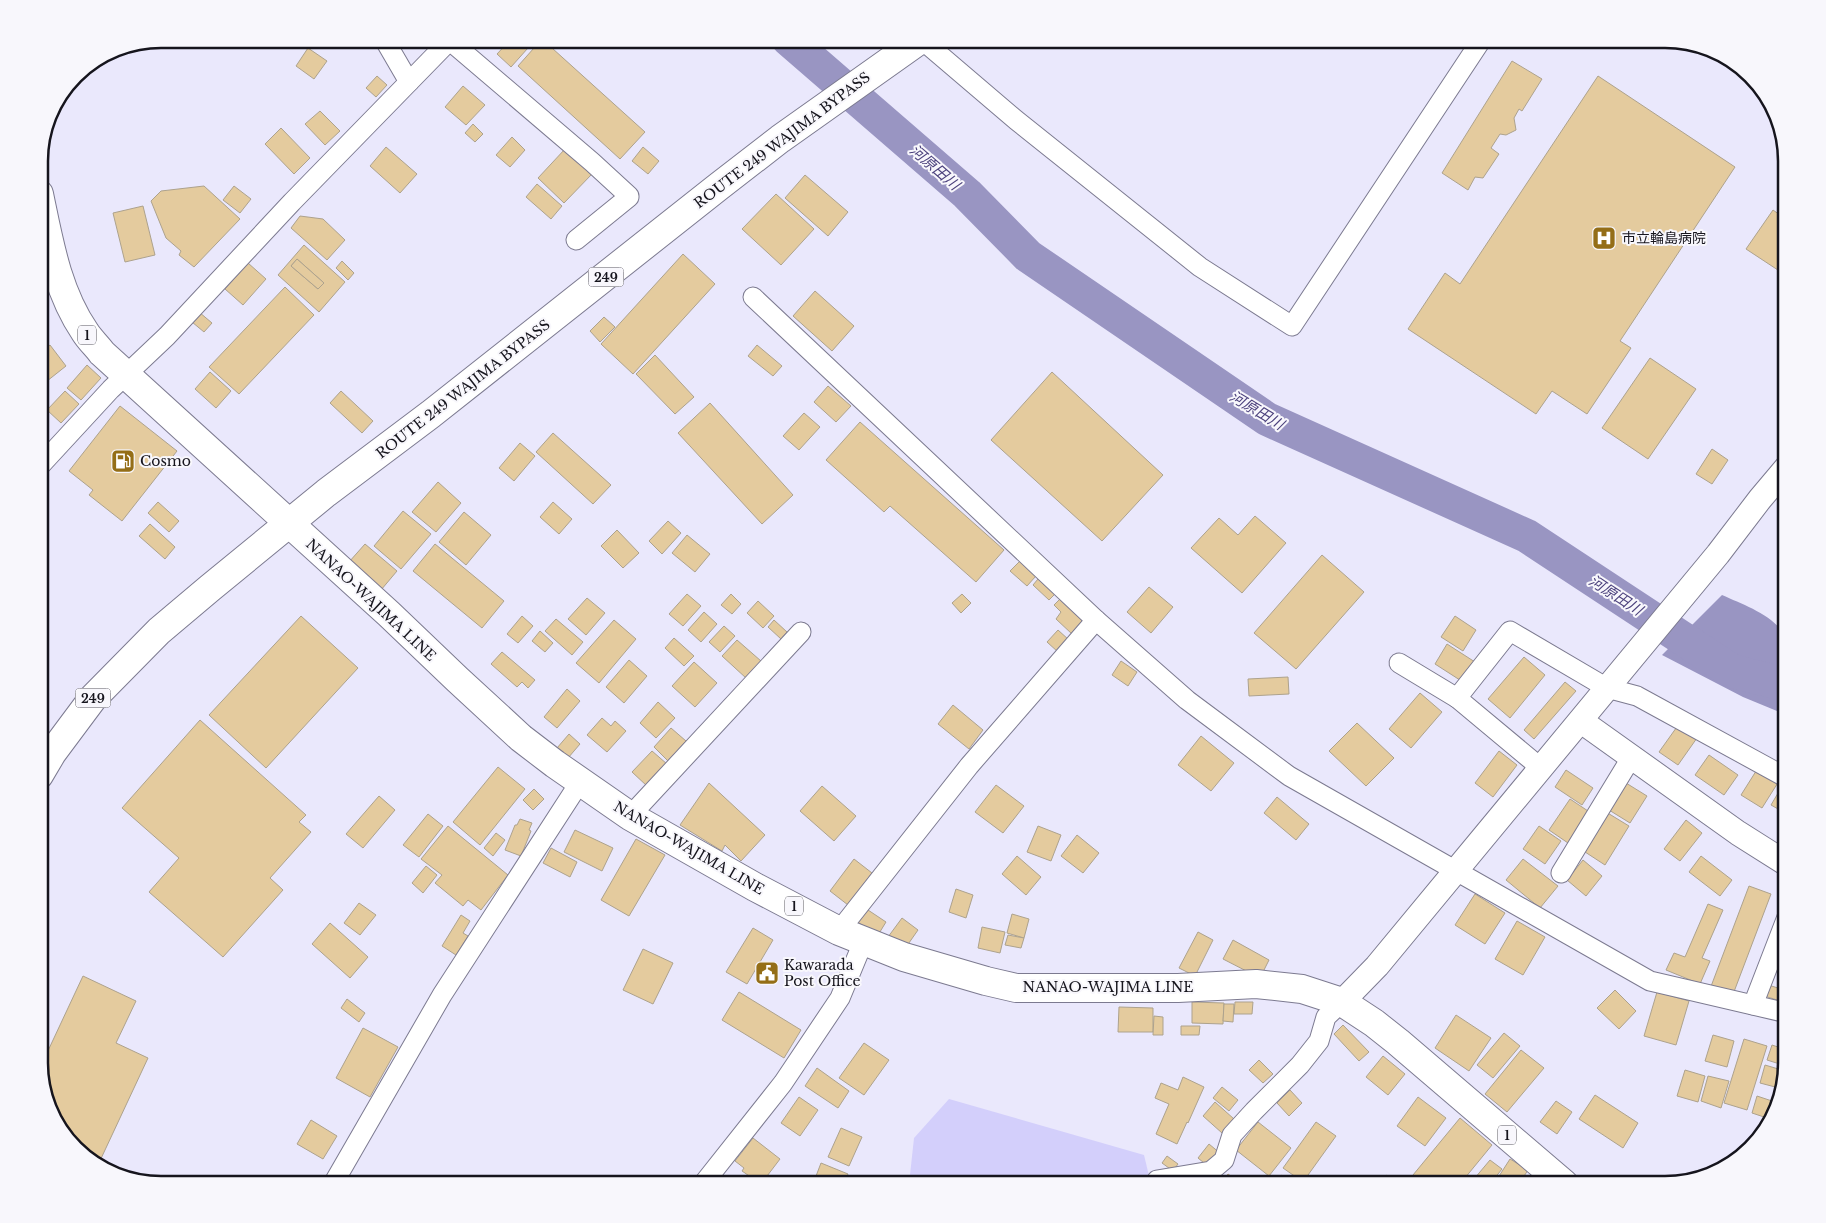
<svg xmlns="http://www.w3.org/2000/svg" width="1826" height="1223" font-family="'Libre Baskerville','Noto Sans JP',serif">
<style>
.green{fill:#d3cffb}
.water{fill:#9995c2}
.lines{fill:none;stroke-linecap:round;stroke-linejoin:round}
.river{stroke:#9995c2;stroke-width:34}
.building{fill:#e4cb9e;stroke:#ada28d;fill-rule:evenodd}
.minor-casing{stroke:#7c7a90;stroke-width:21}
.tertiary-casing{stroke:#7c7a90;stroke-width:26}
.primary-casing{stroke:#7c7a90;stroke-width:30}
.trunk-casing{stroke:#7c7a90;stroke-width:30}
.minor{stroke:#fff;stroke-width:19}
.tertiary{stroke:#fff;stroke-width:24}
.primary{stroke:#fff;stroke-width:28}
.trunk{stroke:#fff;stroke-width:28}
.labels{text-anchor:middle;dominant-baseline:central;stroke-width:4;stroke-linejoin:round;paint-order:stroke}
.shield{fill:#f8f7fc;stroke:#5a5960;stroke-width:1}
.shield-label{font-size:12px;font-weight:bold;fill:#16151d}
.street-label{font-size:14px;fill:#16151d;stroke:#f8f7fc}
.poi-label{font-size:14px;fill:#16151d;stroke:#f8f7fc;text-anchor:start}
.water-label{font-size:15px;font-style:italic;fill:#4c427d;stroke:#f8f7fc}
.rim{fill:none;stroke:#16151d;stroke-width:2.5}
</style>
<rect width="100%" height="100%" fill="#eae8fc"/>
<path class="green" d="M949,1099l195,56 7,29h-242l5,-46z"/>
<path class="water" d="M1722,595c22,10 52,20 64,42 3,6 1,66 1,78l-44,-18 -81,-42z"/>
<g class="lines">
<path class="river" d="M788,39l179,155 61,62 239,163 260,117 205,135 55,14"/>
</g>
<g class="building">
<path d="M491,39h15l-6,7z"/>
<path d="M511,39h7l10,9 -17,19 -14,-13z"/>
<path d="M542,39l103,93 -25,27 -102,-93z"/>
<path d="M308,48l19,13 -13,18 -18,-13z"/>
<path d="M1512,61l30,18 -20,32 -3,-2 -5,9 2,12 -10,5 -6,-1 -9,14 8,6 -16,24 -8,-1 -7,13 -26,-17z"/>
<path d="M377,76l10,9 -11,12 -10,-9z"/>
<path d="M1598,76l137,91 -115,174 11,7 -44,66 -35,-23 -16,23 -128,-85 37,-56 15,11z"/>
<path d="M463,86l22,19 -19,20 -21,-18z"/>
<path d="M320,111l20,20 -15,14 -20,-21z"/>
<path d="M473,124l10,10 -8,8 -10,-9z"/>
<path d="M281,128l29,30 -16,16 -29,-30z"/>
<path d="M512,137l13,13 -15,17 -14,-12z"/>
<path d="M386,147l31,27 -17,19 -30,-27z"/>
<path d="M643,147l16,14 -11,13 -16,-13z"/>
<path d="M565,149l27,25 -28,29 -26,-25z"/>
<path d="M805,175l43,37 -20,24 -43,-38z"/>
<path d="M537,184l25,22 -11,13 -25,-22z"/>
<path d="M204,186l36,33 -46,48 -15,-12 2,-4 -15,-13 -15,-37 10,-10z"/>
<path d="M234,186l17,13 -11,14 -17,-13z"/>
<path d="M776,194l38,35 -33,36 -39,-36z"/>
<path d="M143,206l12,49 -30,7 -12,-49z"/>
<path d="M1773,210l14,10v56l-41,-27z"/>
<path d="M300,216l23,3 22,21 -18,20 -36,-32z"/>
<path d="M304,245l41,37 -26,30 -41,-37zM297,259l27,24 -6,6 -27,-23z"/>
<path d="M683,254l32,30 -82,90 -32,-30z"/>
<path d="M297,259l27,24 -6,6 -27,-23z"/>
<path d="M342,261l12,12 -6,7 -12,-12z"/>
<path d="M248,263l18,16 -23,26 -18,-16z"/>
<path d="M285,287l29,28 -75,79 -30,-27z"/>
<path d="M815,291l39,35 -22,25 -39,-35z"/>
<path d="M199,312l13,11 -8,9 -12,-10z"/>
<path d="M604,317l11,10 -15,15 -10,-11z"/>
<path d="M39,326l7,17 -7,3z"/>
<path d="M50,345l16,21 -24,19 -3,-4v-27z"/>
<path d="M757,345l25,21 -9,10 -25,-20z"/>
<path d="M655,355l39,42 -19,17 -39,-40z"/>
<path d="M1650,358l46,31 -48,70 -46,-31z"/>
<path d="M87,365l14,13 -20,22 -14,-12z"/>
<path d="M210,372l21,19 -15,17 -21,-19z"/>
<path d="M1052,372l111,103 -61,66 -111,-101z"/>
<path d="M828,386l23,20 -15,16 -22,-20z"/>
<path d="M65,391l14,13 -18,19 -14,-13z"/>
<path d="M341,391l32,30 -11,12 -32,-30z"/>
<path d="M710,403l83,92 -31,29 -84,-91z"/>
<path d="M120,406l57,45 -55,70 -33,-26 4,-5 -24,-19z"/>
<path d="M804,413l16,14 -21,23 -16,-14z"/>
<path d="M860,422l144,128 -28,32 -86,-76 -6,6 -58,-52z"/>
<path d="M553,433l58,52 -18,19 -57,-52z"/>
<path d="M39,434l7,6 -7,8z"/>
<path d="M520,443l15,13 -21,25 -15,-13z"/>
<path d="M1712,449l16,11 -16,24 -16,-10z"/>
<path d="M438,482l23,21 -25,29 -24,-20z"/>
<path d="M158,502l21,19 -10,11 -21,-19z"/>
<path d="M553,502l19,17 -13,15 -19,-17z"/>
<path d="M403,511l28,23 -30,35 -27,-23z"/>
<path d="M464,512l27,23 -25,30 -27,-23z"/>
<path d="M1255,516l31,27 -44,50 -51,-45 28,-30 19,17z"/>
<path d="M668,521l13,12 -19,21 -13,-13z"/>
<path d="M150,524l25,23 -10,12 -26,-23z"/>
<path d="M617,530l22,23 -16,15 -22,-22z"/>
<path d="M687,535l23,19 -15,18 -23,-19z"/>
<path d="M365,544l32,27 -16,19 -32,-28z"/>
<path d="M435,544l69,57 -22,27 -69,-57z"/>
<path d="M1322,555l42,37 -68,77 -42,-36z"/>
<path d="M1020,561l16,15 -9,10 -17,-15z"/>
<path d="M1038,579l17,15 -6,6 -16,-15z"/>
<path d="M1149,587l24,20 -22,26 -24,-21z"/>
<path d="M687,594l14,12 -18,20 -14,-12z"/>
<path d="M731,594l10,10 -9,10 -11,-9z"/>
<path d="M962,594l9,9 -10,10 -9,-10z"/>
<path d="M587,598l18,15 -19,22 -18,-16z"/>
<path d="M1061,598l24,22 -13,14 -16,-15 5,-7 -7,-7z"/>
<path d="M758,601l16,15 -11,12 -16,-15z"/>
<path d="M704,612l13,12 -16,18 -13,-12z"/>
<path d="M301,616l57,52 -92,100 -57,-53z"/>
<path d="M522,616l11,10 -15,17 -11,-9z"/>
<path d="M1455,616l21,14 -13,21 -22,-14z"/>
<path d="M556,619l27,23 -11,13 -27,-24z"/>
<path d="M614,620l22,19 -37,44 -23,-20z"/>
<path d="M774,620l13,12 -6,7 -13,-12z"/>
<path d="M724,626l11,10 -15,16 -11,-10z"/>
<path d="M1058,630l11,10 -11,12 -11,-10z"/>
<path d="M540,631l13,12 -8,9 -13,-11z"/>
<path d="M674,638l20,18 -10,10 -19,-18z"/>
<path d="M737,640l24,21 -15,17 -24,-22z"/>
<path d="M1447,644l28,18 -12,20 -28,-18z"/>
<path d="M502,652l33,28 -7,8 -6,-6 -5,5 -26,-23z"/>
<path d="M1524,657l21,18 -35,43 -22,-19z"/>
<path d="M629,660l18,16 -23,27 -18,-16z"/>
<path d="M1121,661l16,11 -9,14 -16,-11z"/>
<path d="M694,662l23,21 -22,24 -23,-21z"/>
<path d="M1288,677l1,17 -40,2 -1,-17z"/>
<path d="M1565,682l11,9 -42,48 -10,-9z"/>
<path d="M567,689l13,12 -23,27 -13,-11z"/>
<path d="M1420,693l22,19 -31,36 -22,-19z"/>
<path d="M658,702l17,16 -19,20 -16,-15z"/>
<path d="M953,705l30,25 -14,19 -31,-25z"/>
<path d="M602,718l9,8 4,-5 11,10 -19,21 -20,-17z"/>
<path d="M200,720l106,95 -7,7 12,10 -41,46 13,12 -60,67 -74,-65 30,-34 -57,-50z"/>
<path d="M1357,723l37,35 -28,28 -37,-35z"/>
<path d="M1679,724l18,14 -19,27 -19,-13z"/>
<path d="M671,728l15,13 -18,20 -14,-14z"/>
<path d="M569,734l11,10 -12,14 -11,-10z"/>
<path d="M1201,736l33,27 -23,28 -33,-26z"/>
<path d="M652,751l15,13 -20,22 -15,-14z"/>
<path d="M1499,751l18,14 -24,32 -18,-14z"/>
<path d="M1709,755l29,20 -14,20 -29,-20z"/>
<path d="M498,767l27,22 -45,56 -27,-23z"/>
<path d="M1758,768l21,13 -17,27 -21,-13z"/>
<path d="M1566,770l27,18 -11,17 -27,-18z"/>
<path d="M709,783l56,52 -24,26 -16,-16 -3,6 -42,-26z"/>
<path d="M1626,783l21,13 -17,27 -21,-13z"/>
<path d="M996,785l28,21 -21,27 -28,-21z"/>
<path d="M822,786l34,30 -22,25 -34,-30z"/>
<path d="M1781,788l6,4v22l-16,-9z"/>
<path d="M534,789l10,10 -11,11 -10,-10z"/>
<path d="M379,796l16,14 -32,38 -17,-14z"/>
<path d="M1277,797l32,27 -13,16 -32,-27z"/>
<path d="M1570,799l18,12 -20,32 -19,-13z"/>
<path d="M1606,812l23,14 -24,39 -23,-15z"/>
<path d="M428,814l15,12 -24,31 -16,-12z"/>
<path d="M520,819l12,4 -3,7 2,1 -10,25 -16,-6 10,-25h2z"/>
<path d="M1686,820l16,13 -22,28 -16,-12z"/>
<path d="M448,826l60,49 -27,35 -13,-10 -5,6 -28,-23 7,-8 -21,-16z"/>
<path d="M1038,826l23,9 -10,26 -24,-9z"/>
<path d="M1539,826l22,15 -16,23 -22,-15z"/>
<path d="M575,830l38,18 -11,23 -38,-19z"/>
<path d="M496,833l9,7 -12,16 -9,-8z"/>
<path d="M1077,835l22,18 -16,20 -22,-17z"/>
<path d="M636,839l29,16 -36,61 -28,-16z"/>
<path d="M551,848l26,14 -7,15 -27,-14z"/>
<path d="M1017,856l24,21 -15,18 -24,-21z"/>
<path d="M1701,856l31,24 -12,16 -31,-24z"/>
<path d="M854,859l18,14 -24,32 -18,-14z"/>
<path d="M1523,859l35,27 -18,22 -34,-28z"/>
<path d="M1583,860l19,16 -16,20 -19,-16z"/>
<path d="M426,866l11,9 -14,18 -11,-10z"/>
<path d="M1749,886l22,8 -39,103 -22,-8z"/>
<path d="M956,889l17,6 -7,23 -17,-6z"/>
<path d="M1475,894l30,19 -20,31 -30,-19z"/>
<path d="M359,903l17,12 -16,20 -16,-12z"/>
<path d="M1708,904l15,6 -21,48 8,3 -10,23 -34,-14 8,-17 11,4z"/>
<path d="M865,908l21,14 -8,13 -22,-14z"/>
<path d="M1012,914l17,5 -5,19 -17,-5z"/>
<path d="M461,915l9,6 -7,12 5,3 -12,19 -14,-9z"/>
<path d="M902,918l16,12 -14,20 -16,-13z"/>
<path d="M1517,921l28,16 -22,38 -28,-16z"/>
<path d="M330,923l38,34 -18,21 -38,-34z"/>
<path d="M982,927l23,5 -5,21 -22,-5z"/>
<path d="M753,928l20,12 -26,44 -21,-12z"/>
<path d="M1198,932l15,8 -18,36 -16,-8z"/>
<path d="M1008,935l16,3 -3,10 -16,-3z"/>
<path d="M1233,940l36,20 -9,18 -37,-19z"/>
<path d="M643,949l30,14 -20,41 -30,-14z"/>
<path d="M1787,958v45l-26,-8 4,-11 13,4z"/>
<path d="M83,976l53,25 -20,42 32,15 -50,107 -5,-1 -38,-41 -16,-53z"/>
<path d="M1615,990l21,21 -17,18 -22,-21z"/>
<path d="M739,992l62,38 -17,28 -62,-38z"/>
<path d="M1657,992l32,9 -13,44 -32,-9z"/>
<path d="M347,999l18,14 -6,9 -18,-14z"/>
<path d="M1192,1002l32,1 -1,21 -31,-1z"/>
<path d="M1235,1002h18l-1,12h-18z"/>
<path d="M1224,1004h10l-1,18 -10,-1z"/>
<path d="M1119,1007l34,1v24h-35z"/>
<path d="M1456,1015l35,23 -22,33 -34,-23z"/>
<path d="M1154,1016l9,1v18h-10z"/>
<path d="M1343,1025l26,27 -10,9 -25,-27z"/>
<path d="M1181,1026h19l-1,9h-18z"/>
<path d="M363,1028l35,19 -28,50 -34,-19z"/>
<path d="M1504,1033l16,13 -27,32 -16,-13z"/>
<path d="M1713,1035l21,6 -7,26 -22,-6z"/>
<path d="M1744,1039l23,7 -20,64 -23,-7z"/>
<path d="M864,1043l25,17 -25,35 -25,-17z"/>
<path d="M1772,1045l15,5 -1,16 -19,-6z"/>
<path d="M1521,1050l23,18 -37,44 -22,-18z"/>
<path d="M1383,1056l22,18 -17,21 -22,-18z"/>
<path d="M1259,1060l14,14 -10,9 -14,-13z"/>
<path d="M1765,1065l20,6 -6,17 -19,-5z"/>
<path d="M817,1068l32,23 -11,17 -33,-22z"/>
<path d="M1685,1070l20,6 -7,26 -21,-6z"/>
<path d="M1708,1076l21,5 -8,27 -20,-7z"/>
<path d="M1183,1077l21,10 -16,36 -1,-1 -10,22 -21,-10 13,-30 -14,-6 6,-15 17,7z"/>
<path d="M1222,1087l16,13 -9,11 -16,-13z"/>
<path d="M1290,1090l12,13 -13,13 -12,-13z"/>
<path d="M1595,1095l43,28 -15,25 -44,-29z"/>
<path d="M1757,1096l18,6 -5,17 -18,-6z"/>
<path d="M799,1097l19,13 -18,26 -19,-13z"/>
<path d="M1418,1097l28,21 -21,28 -28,-20z"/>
<path d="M1556,1101l16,11 -15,22 -17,-12z"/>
<path d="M1215,1102l19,17 -12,14 -19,-17z"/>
<path d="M1460,1118l32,27 -32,39h-36l-11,-9z"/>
<path d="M311,1120l26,16 -14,23 -26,-15z"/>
<path d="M1258,1122l33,26 -22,28 -33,-26z"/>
<path d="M1316,1122l20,14 -33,46 -20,-14z"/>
<path d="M841,1128l21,9 -13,29 -21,-9z"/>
<path d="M753,1138l27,21 -19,25 -19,-13 2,-3 -9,-7z"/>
<path d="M1209,1144l12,10 -11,14 -12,-10z"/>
<path d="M1167,1156l11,8 -5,7 -11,-8z"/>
<path d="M1510,1159l18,11 -9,14h-25z"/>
<path d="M1490,1160l12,9 -12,15h-10l-6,-5z"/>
<path d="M821,1163l27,11 -4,10h-31z"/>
<path d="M1228,1174l7,5 -3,5h-12z"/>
<path d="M1281,1175l11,9h-19z"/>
<path d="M1386,1175l11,9h-18z"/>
<path d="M769,1177l11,7h-16z"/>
</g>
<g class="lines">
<g class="minor-casing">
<g id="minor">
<path d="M384,39l25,43"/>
<path d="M921,39l95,81 184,147 92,59 190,-287"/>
<path d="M449,40l143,122 37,34v1l-53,43"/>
<path d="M753,297l343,323 91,80 102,76 361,205 137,32"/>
<path d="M39,467l72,-78 56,-53 125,-134 159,-163"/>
<path d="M1399,663l58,35"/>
<path d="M1541,768l-84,-70 53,-67 97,57 30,8 150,82"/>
<path d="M630,816l171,-184"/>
<path d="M1561,873l70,-115"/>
<path d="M839,931l130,-165 127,-146"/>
<path d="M1753,1005l34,-88"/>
<path d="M333,1184l109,-189 138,-213"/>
<path d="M703,1184l80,-101 57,-85 24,-58"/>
<path d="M1155,1184l2,-4 54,-9 13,-11 8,-25 22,-24 46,-46 19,-24 7,-24 16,-15"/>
</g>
</g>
<g class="tertiary-casing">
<g id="tertiary">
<path d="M1581,721l157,112 49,31"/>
<path d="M1342,1002l35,-36 341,-412 42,-55 27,-32"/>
</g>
</g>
<g class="primary-casing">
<path id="primary" d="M39,194c10,48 18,97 46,138 5,8 12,14 17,21l287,261 68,65 64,59 34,26 75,52 125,71 84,44 65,26 82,24 30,7h162l78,-4 46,5 40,13 32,21 24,19 166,142"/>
</g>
<g class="trunk-casing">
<path id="trunk" d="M39,775l13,-22 41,-55 66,-67 51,-43 116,-95 105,-79 287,-227 62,-48 141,-100"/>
</g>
<use href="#minor" class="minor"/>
<use href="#tertiary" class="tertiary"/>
<use href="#primary" class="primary"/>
<use href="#trunk" class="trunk"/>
</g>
<defs>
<g id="hospital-square" transform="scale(1.25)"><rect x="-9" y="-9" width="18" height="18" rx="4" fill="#946e17" stroke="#f8f7fc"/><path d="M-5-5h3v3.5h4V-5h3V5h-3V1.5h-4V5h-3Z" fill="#fff"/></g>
<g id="fuel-square" transform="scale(1.25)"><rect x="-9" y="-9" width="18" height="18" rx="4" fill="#946e17" stroke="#f8f7fc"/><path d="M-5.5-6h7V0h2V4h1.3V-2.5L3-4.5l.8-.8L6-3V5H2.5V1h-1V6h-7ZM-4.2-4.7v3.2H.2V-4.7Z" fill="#fff"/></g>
<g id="civic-square" transform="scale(1.25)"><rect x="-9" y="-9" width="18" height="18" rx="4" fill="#946e17" stroke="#f8f7fc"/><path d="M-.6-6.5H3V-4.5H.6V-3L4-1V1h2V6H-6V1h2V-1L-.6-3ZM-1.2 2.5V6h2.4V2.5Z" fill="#fff"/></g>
</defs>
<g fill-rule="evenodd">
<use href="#hospital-square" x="1604" y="238"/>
<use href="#fuel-square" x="123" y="461"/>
<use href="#civic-square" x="767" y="973"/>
</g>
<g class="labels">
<g class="shield">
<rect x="588.5" y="267.5" width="35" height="19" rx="4"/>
<rect x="78" y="325.5" width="18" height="19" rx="4"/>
<rect x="75.5" y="688.5" width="35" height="19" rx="4"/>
<rect x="785" y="896.5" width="18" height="19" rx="4"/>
<rect x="1498" y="1125.5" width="18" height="19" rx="4"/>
</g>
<g class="shield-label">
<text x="606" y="277">249</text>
<text x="87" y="335">1</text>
<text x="93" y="698">249</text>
<text x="794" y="906">1</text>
<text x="1507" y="1135">1</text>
</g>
<g class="street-label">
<text transform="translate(782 140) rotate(-37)">ROUTE 249 WAJIMA BYPASS</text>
<text transform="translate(463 389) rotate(-38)">ROUTE 249 WAJIMA BYPASS</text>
<text transform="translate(371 600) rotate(43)">NANAO-WAJIMA LINE</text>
<text transform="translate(689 848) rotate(30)">NANAO-WAJIMA LINE</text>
<text x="1108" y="987">NANAO-WAJIMA LINE</text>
</g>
<g class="poi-label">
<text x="1622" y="238">市立輪島病院</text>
<text x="140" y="461">Cosmo</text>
<text x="784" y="965">Kawarada<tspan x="784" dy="16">Post Office</tspan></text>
</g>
<g class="water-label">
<text transform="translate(935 167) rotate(41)">河原田川</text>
<text transform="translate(1257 410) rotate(31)">河原田川</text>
<text transform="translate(1616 595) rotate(33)">河原田川</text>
</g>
</g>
<path d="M0 0H1826V1223H0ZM161 48H1665A113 113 0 0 1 1778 161V1063A113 113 0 0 1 1665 1176H161A113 113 0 0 1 48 1063V161A113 113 0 0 1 161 48Z" fill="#f8f7fc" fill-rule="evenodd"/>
<path class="rim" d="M161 48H1665A113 113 0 0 1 1778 161V1063A113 113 0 0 1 1665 1176H161A113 113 0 0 1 48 1063V161A113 113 0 0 1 161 48Z"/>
</svg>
